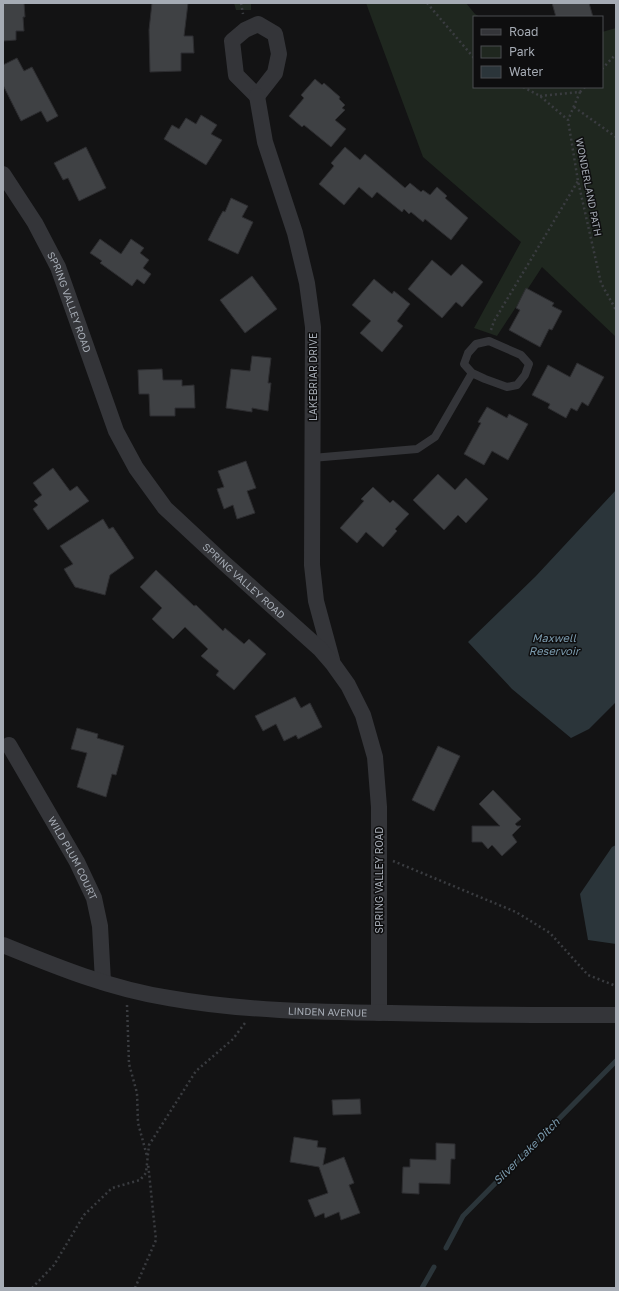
<svg xmlns="http://www.w3.org/2000/svg" width="619" height="1291" font-family="'Golos Text',sans-serif">
<style>
.green{fill:#1f271f}
.water{fill:#2b353a}
.lines{fill:none;stroke-linecap:round;stroke-linejoin:round}
.stream{stroke:#2b353a;stroke-width:5}
.building{fill:#3f4144;stroke:#2d2d30}
.path{stroke:#3a3c40;stroke-width:2.5;stroke-dasharray:2 3;stroke-linecap:butt}
.lane{stroke:#343539;stroke-width:8}
.street{stroke:#343539;stroke-width:16}
.labels{text-anchor:middle;dominant-baseline:central;stroke-width:3;stroke-linejoin:round;paint-order:stroke}
.street-label{font-size:10px;fill:#a5abb4;stroke:#0e0e0f}
.water-label{font-size:11px;font-style:italic;fill:#7c9caf;stroke:#0e0e0f}
</style>
<rect width="100%" height="100%" fill="#131314"/>
<g class="green">
<path d="M234,3h17v7h-15z"/>
<path d="M366,3h100l9,11 5,3h-6v70h128v-55l14,-4v309l-74,-70 -45,69 -23,-8 47,-86 -98,-85z"/>
</g>
<g class="water">
<path d="M616,490v212l-27,27 -18,9 -59,-49 -44,-47 68,-66z"/>
<path d="M616,845v99l-28,-4 -8,-46 32,-47z"/>
</g>
<g class="lines">
<g class="stream">
<path d="M446,1248l17,-32 153,-155"/>
<path d="M422,1288l12,-21"/>
</g>
</g>
<g class="building">
<path d="M3,3h21l1,14h-2l1,14h-8v9l-13,1z"/>
<path d="M152,3h36l-4,33h9l1,17h-13v18l-31,1 -1,-42z"/>
<path d="M552,3h37l4,14h-37z"/>
<path d="M17,58l7,13 8,-4 26,49 -11,6 -6,-11 -20,10 -18,-36v-20z"/>
<path d="M315,79l7,6 2,-2 16,14 -1,2 6,6 -3,3 3,2 -10,10 11,9 -15,18 -27,-22 -2,2 -13,-11 15,-18 -3,-3z"/>
<path d="M201,115l16,10 -6,9 11,6 -16,25 -42,-26 8,-14 7,4 7,-11 10,6z"/>
<path d="M86,147l20,41 -27,13 -11,-23 -5,2 -9,-17z"/>
<path d="M345,147l15,13 5,-6 40,34 5,-5 11,9 2,-2 7,5 7,-8 10,9 -2,2 23,20 -17,22 -26,-21 -2,3 -12,-10 -2,2 -5,-5 -2,3 -25,-20 -5,6 -13,-11 -15,18 -25,-21 15,-18 -3,-3z"/>
<path d="M231,198l17,8 -6,11 11,5 -15,32 -30,-14 11,-22 4,-7 2,1z"/>
<path d="M100,239l21,15 10,-15 13,9 -4,5 9,7 -6,8 8,6 -7,10 -7,-5 -5,7 -32,-23 2,-2 -12,-8z"/>
<path d="M432,260l19,16 11,-12 21,18 -21,25 -6,-5 -14,16 -34,-29z"/>
<path d="M252,276l25,33 -32,24 -25,-33z"/>
<path d="M374,279l18,15 2,-3 16,13 -13,17 6,5 -21,26 -22,-19 11,-12 -19,-16z"/>
<path d="M526,288l28,15 -2,3 10,5 -10,19 -3,-1 -9,18 -31,-17 11,-20 -4,-2z"/>
<path d="M252,356l19,2 -3,25h3l-3,28 -16,-3v4l-26,-4 5,-39 19,2z"/>
<path d="M577,363l27,14 -16,29 -6,-4 -5,9 -6,-3 -5,10 -18,-10 2,-4 -18,-9 16,-30 22,12z"/>
<path d="M162,369l1,11h19v6l12,-1 1,23h-20v8h-25l-1,-22h-10l-1,-24z"/>
<path d="M487,407l20,11 2,-4 19,10 -20,36 -16,-9 -8,14 -20,-11 17,-31 -3,-1z"/>
<path d="M246,461l10,27 -9,3 8,22 -18,6 -4,-14 -9,4 -7,-20 7,-2 -6,-16z"/>
<path d="M53,468l17,23 7,-5 12,15 -41,29 -15,-21 5,-4 -4,-4 8,-6 -9,-12z"/>
<path d="M438,474l17,16 11,-12 22,21 -22,24 -8,-8 -14,15 -31,-30z"/>
<path d="M373,487l17,16 3,-3 16,14 -14,15 2,2 -14,16 -17,-15 -9,11 -17,-15 24,-27 -3,-2z"/>
<path d="M103,519l6,10 4,-2 21,31 -24,17 -5,20 -30,-8 -11,-18 9,-5 -13,-18z"/>
<path d="M156,570l38,36 2,-1 27,26 2,-3 19,16 5,-5 17,15 -32,36 -18,-15 3,-4 -18,-15 7,-7 -23,-22 -12,12 -21,-20 10,-11 -22,-21z"/>
<path d="M295,697l6,11 9,-5 12,24 -24,12 -2,-4 -12,6 -8,-17 -13,7 -8,-15z"/>
<path d="M77,728l21,6 -1,4 27,8 -8,29 -4,-1 -6,23 -29,-10 10,-34 -16,-4z"/>
<path d="M438,746l22,10 -26,55 -22,-11z"/>
<path d="M493,790l28,29 -6,5 2,2h4l-9,9 5,7 -15,14 -10,-11 -4,4 -6,-7h-10v-16h28l-21,-22z"/>
<path d="M360,1099l1,15 -28,1 -1,-15z"/>
<path d="M294,1137l24,4 -1,6 9,1 -3,17 21,-8 10,26 -5,2 11,28 -19,7 -2,-8 -14,6 -1,-5 -9,4 -7,-17 20,-7 -9,-26 -29,-5z"/>
<path d="M436,1143l19,1v15h-4l-1,25 -31,-1v11l-17,-1 1,-26h7v-8l26,1z"/>
</g>
<g class="lines">
<g class="path">
<path d="M241,3l2,11"/>
<path d="M427,3l47,55"/>
<path d="M602,69l14,-15"/>
<path d="M523,87l17,9 28,24 10,61 23,102 15,27"/>
<path d="M580,92l5,-5"/>
<path d="M540,96l40,-4 -12,28"/>
<path d="M574,107l42,30"/>
<path d="M491,330l3,-9 84,-140"/>
<path d="M393,861l123,51 34,21 38,42 28,11"/>
<path d="M127,1005l2,59 8,29 1,30 9,33"/>
<path d="M32,1288l22,-23 30,-50 28,-27 28,-8 6,-7 3,-28 47,-74 37,-32 12,-16"/>
<path d="M135,1288l21,-48 -8,-77"/>
</g>
<path class="lane" d="M312,458l105,-9 18,-12 37,-64 13,6 22,8 10,-2 8,-10 4,-11 -8,-9 -32,-14 -13,3 -8,9 -4,11 8,9"/>
<g class="street">
<path d="M258,24l17,10 4,20 -4,19 -18,23 -21,-21 -4,-34 13,-11z"/>
<path d="M257,96l8,46 30,91 12,50 6,44 -1,238 4,36 16,59"/>
<path id="s1" d="M3,174l32,49 23,44 58,164 20,37 29,40 58,54 97,87 13,15 15,21 15,30 12,42 4,50v206"/>
<path id="s2" d="M9,745l68,117 17,36 6,28 3,56"/>
<path id="s3" d="M3,945c54,22 108,44 166,53 73,13 148,14 222,15 75,2 150,2 225,2"/>
</g>
</g>
<g class="labels">
<g class="street-label">
<text transform="translate(589 187) rotate(79)">WONDERLAND PATH</text>
<text stroke="none"><textPath href="#s1" startOffset="145">SPRING VALLEY ROAD</textPath></text>
<text transform="translate(313 377) rotate(-90)">LAKEBRIAR DRIVE</text>
<text stroke="none"><textPath href="#s1" startOffset="481">SPRING VALLEY ROAD</textPath></text>
<text stroke="none"><textPath href="#s2" startOffset="130">WILD PLUM COURT</textPath></text>
<text transform="translate(379 880) rotate(-90)">SPRING VALLEY ROAD</text>
<text stroke="none"><textPath href="#s3" startOffset="334">LINDEN AVENUE</textPath></text>
</g>
<g class="water-label">
<text x="554" y="637">Maxwell<tspan x="554" dy="13">Reservoir</tspan></text>
<text transform="translate(526 1151) rotate(-45)">Silver Lake Ditch</text>
</g>
</g>
<rect width="619" height="1291" fill="none" stroke="#a5abb4" stroke-width="8"/>
<rect x="473" y="16" width="130" height="72" fill="#0e0e0f" stroke="#4a4d51"/>
<rect x="481" y="29" width="20" height="6" fill="#343539" stroke="#4a4d51"/>
<text x="509" y="36" font-size="12" fill="#a5abb4">Road</text>
<rect x="481" y="46" width="20" height="12" fill="#1f271f" stroke="#4a4d51"/>
<text x="509" y="56" font-size="12" fill="#a5abb4">Park</text>
<rect x="481" y="66" width="20" height="12" fill="#2b353a" stroke="#4a4d51"/>
<text x="509" y="76" font-size="12" fill="#a5abb4">Water</text>
</svg>
